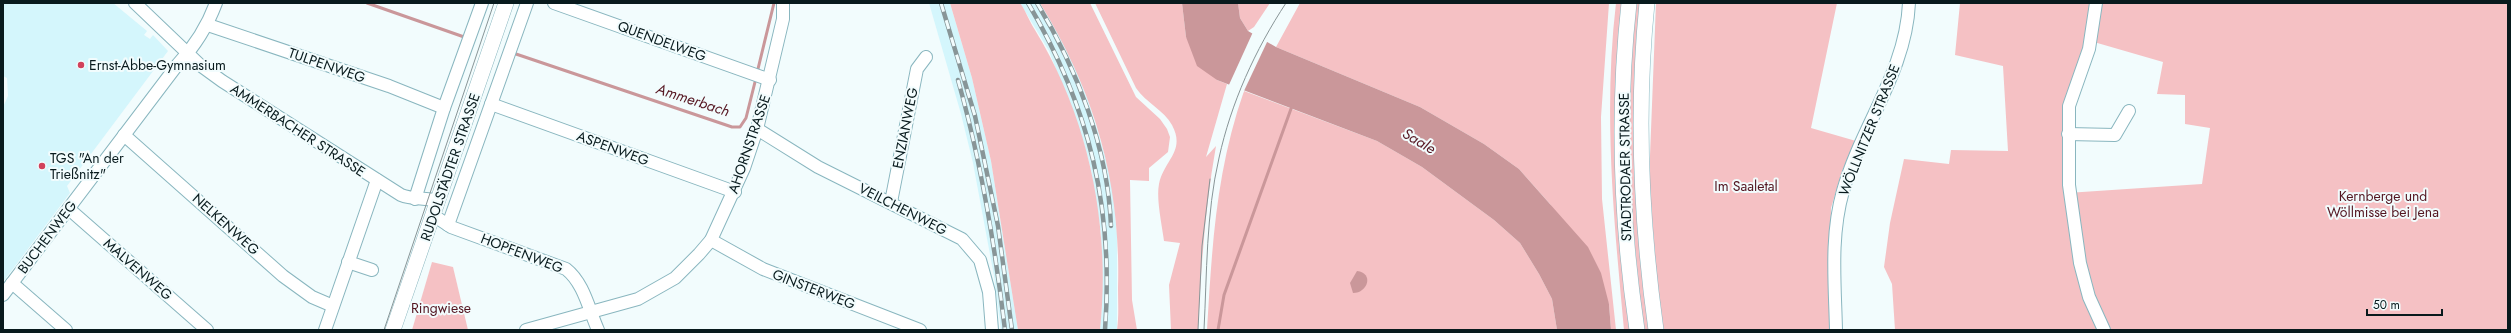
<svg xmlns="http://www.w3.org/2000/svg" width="2511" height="333" font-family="Jost,sans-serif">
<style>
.built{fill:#d4f6fc}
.green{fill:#f5c1c4;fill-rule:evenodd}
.water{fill:#ca979a}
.pier{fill:#f2fcfd}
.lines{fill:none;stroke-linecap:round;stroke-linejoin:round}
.stream{stroke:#ca979a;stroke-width:3}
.minor-casing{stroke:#89b6bf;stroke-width:14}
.major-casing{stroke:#89b6bf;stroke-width:16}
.minor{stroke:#fff;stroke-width:12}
.major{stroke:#fff;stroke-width:15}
.tram{stroke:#889597;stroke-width:1}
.rail-casing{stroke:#889597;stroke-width:4.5}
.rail{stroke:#f2fcfd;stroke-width:3;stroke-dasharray:9;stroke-linecap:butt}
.poi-dot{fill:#d1415b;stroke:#f2fcfd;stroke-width:1.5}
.labels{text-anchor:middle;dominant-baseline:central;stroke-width:4;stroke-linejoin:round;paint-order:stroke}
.street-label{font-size:14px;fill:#081a1d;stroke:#f2fcfd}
.poi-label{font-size:14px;fill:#081a1d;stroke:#f2fcfd;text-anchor:start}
.park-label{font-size:14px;fill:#531520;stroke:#f2fcfd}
.water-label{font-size:15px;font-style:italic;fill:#571823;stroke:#f2fcfd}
</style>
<rect width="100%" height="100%" fill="#f2fcfd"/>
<g class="built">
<path d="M3,3h110l34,28 -3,4 6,4 3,-4 15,16 -101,135 3,7 -67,89v-175l5,-11 -1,-18 -4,-2z"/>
<path d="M929,3h21l22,75 19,83 27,169h-17l-7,-54 -21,-113 -12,-49z"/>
<path d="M1020,3h20l26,42 23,58 10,32 13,46 5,53v96h-17l2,-24 -1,-73 -10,-63 -8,-30 -34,-89z"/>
</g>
<g class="green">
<path d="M950,3h70c6,8 9,18 15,27 54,88 76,197 65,300h-82l-27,-169 -19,-83z"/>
<path d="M1040,3h50l46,94 24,22 7,10 3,8 -2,15 -19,16v13l-19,-1 2,120 5,30h-20c2,-14 1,-28 1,-42 3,-106 -23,-195 -78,-285z"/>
<path d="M1095,3h87l4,34 31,43 10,4 -21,73 10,-11c-11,61 -15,122 -18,184h-27l-2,-45 11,-42 -16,-2c-2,-16 -8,-42 -5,-57 5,-24 27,-33 13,-59 -8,-15 -26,-22 -36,-37z"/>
<path d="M1238,3h32l-16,24 -6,4 -8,-13z"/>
<path d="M1300,3h309l-8,114 1,82 14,131h-5l-2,-26 -59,-100 -31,-35 -35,-25 -64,-37 -144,-60z"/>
<path d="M1616,3h8l8,327h-8c-10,-108 -21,-218 -8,-327z"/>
<path d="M1636,3h7l8,327h-7c-14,-108 -21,-218 -8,-327z"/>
<path d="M1656,3h181l-26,125 45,13 -14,30 -11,37 -1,57 3,65h-172l-12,-149z"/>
<path d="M1960,3h548v327h-613l-3,-46 -8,-17 6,-44 14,-64 45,5 2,-14 57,1 -5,-85 -48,-11zM2087,40l76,22 -6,32 28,1v29l25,4 -8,56 -135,9 -3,-74z"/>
<path d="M1244,91l133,50 45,26 72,53 26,23 19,31 13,25 5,31h-350c5,-83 9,-159 37,-239z"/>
<path d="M432,262l21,5 15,63h-56z"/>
</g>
<g class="water">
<path d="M1182,3h56l2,15 8,13 28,16 144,60 64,37 35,25 69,78 13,26 8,31 2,26h-54l-5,-31 -13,-25 -19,-31 -26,-23 -72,-53 -45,-26 -160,-61 -20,-14 -11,-29z"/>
<path d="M1357,271c17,2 11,22 -4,22l-3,-10z"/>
</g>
<path class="pier" d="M1253,32l15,8 -25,53 -15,-6z"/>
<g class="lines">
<g class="stream">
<path d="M367,3l100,35"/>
<path d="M516,54l216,73h8l6,-9 10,-40"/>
<path d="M757,73l17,-70"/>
<path d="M1218,330l6,-35 68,-189"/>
</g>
<g class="minor-casing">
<g id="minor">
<path d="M135,3l65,62 22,16 179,114c12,5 24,2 37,6"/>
<path d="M554,3l216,77"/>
<path d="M2096,3l-7,46 -20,57v79l11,78 9,34 15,33"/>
<path d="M208,25l181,61 55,22"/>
<path d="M491,104l244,88"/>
<path d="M757,129l61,38 144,72 18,21 9,32 3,38"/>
<path d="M2068,134l47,1 14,-24"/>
<path d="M124,135l159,141 29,21 21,9"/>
<path d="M415,199l29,-91 38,-105"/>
<path d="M891,202l26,-133 9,-12"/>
<path d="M69,209l138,121"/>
<path d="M433,215l18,12 115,42c18,14 23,41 32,61"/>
<path d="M448,225l79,-222"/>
<path d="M711,240l52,29 157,61"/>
<path d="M348,262l24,8"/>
<path d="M12,283l54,47"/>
<path d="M3,295l175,-231c18,-19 29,-37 38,-61"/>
<path d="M325,330l52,-150"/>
<path d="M526,330l112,-31 37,-21 24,-24 12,-14 33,-72 13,-39 26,-110v-16"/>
<path d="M1836,330c-1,-46 -6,-94 7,-139 18,-65 63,-119 66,-188"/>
</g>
</g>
<g class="major-casing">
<g id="major">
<path d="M1629,3c-12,109 -8,219 8,327"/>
<path d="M1647,3c-11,109 -6,219 9,327"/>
<path d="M393,330l113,-327"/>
</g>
</g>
<use href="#minor" class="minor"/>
<use href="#major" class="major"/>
<g class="tram">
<path d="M384,330l110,-327"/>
<path d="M1198,330l4,-84 8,-67"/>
<path d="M1204,330c3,-57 2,-116 15,-172 12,-55 36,-108 67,-155"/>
</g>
<g class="rail-casing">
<g id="rail">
<path d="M941,3l34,113 23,110 14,104"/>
<path d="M1028,3c62,105 86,205 77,327"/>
<path d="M1037,3c40,66 71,145 74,223"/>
<path d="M958,80c23,81 37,166 47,250"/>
</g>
</g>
<use href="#rail" class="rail"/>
</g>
<g class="poi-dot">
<circle cx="81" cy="65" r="4"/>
<circle cx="42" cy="166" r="4"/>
</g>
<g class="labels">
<g class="street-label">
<text transform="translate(662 41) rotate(20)">QUENDELWEG</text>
<text transform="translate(327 65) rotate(19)">TULPENWEG</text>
<text transform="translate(905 128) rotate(-79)">ENZIANWEG</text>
<text transform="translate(298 130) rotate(33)">AMMERBACHER STRASSE</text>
<text transform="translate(1869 130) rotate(-68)">WÖLLNITZER STRASSE</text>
<text transform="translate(749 144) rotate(-71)">AHORNSTRASSE</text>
<text transform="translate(613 148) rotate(20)">ASPENWEG</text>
<text transform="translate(450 167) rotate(-71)">RUDOLSTÄDTER STRASSE</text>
<text transform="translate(1625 167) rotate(-91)">STADTRODAER STRASSE</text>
<text transform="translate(903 209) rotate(27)">VEILCHENWEG</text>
<text transform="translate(226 224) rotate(42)">NELKENWEG</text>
<text transform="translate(47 237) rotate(-53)">BUCHENWEG</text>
<text transform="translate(522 253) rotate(21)">HOPFENWEG</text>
<text transform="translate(138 269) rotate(41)">MALVENWEG</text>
<text transform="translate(814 289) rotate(21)">GINSTERWEG</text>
</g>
<g class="poi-label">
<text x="89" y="65">Ernst-Abbe-Gymnasium</text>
<text x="50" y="158">TGS "An der<tspan x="50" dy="16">Trießnitz"</tspan></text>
</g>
<g class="park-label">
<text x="1746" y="186">Im Saaletal</text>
<text x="2383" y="196">Kernberge und<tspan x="2383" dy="16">Wöllmisse bei Jena</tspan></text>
<text x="441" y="308">Ringwiese</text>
</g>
<g class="water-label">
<text transform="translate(693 100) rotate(18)">Ammerbach</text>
<text transform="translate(1419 141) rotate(31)">Saale</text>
</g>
</g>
<rect width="2511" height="333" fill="none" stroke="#081a1d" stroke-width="8"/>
<path d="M2367 309v6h75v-6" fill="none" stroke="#081a1d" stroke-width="2"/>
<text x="2373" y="309" font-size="12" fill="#081a1d" stroke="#f2fcfd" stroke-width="3" paint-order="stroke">50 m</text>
</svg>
